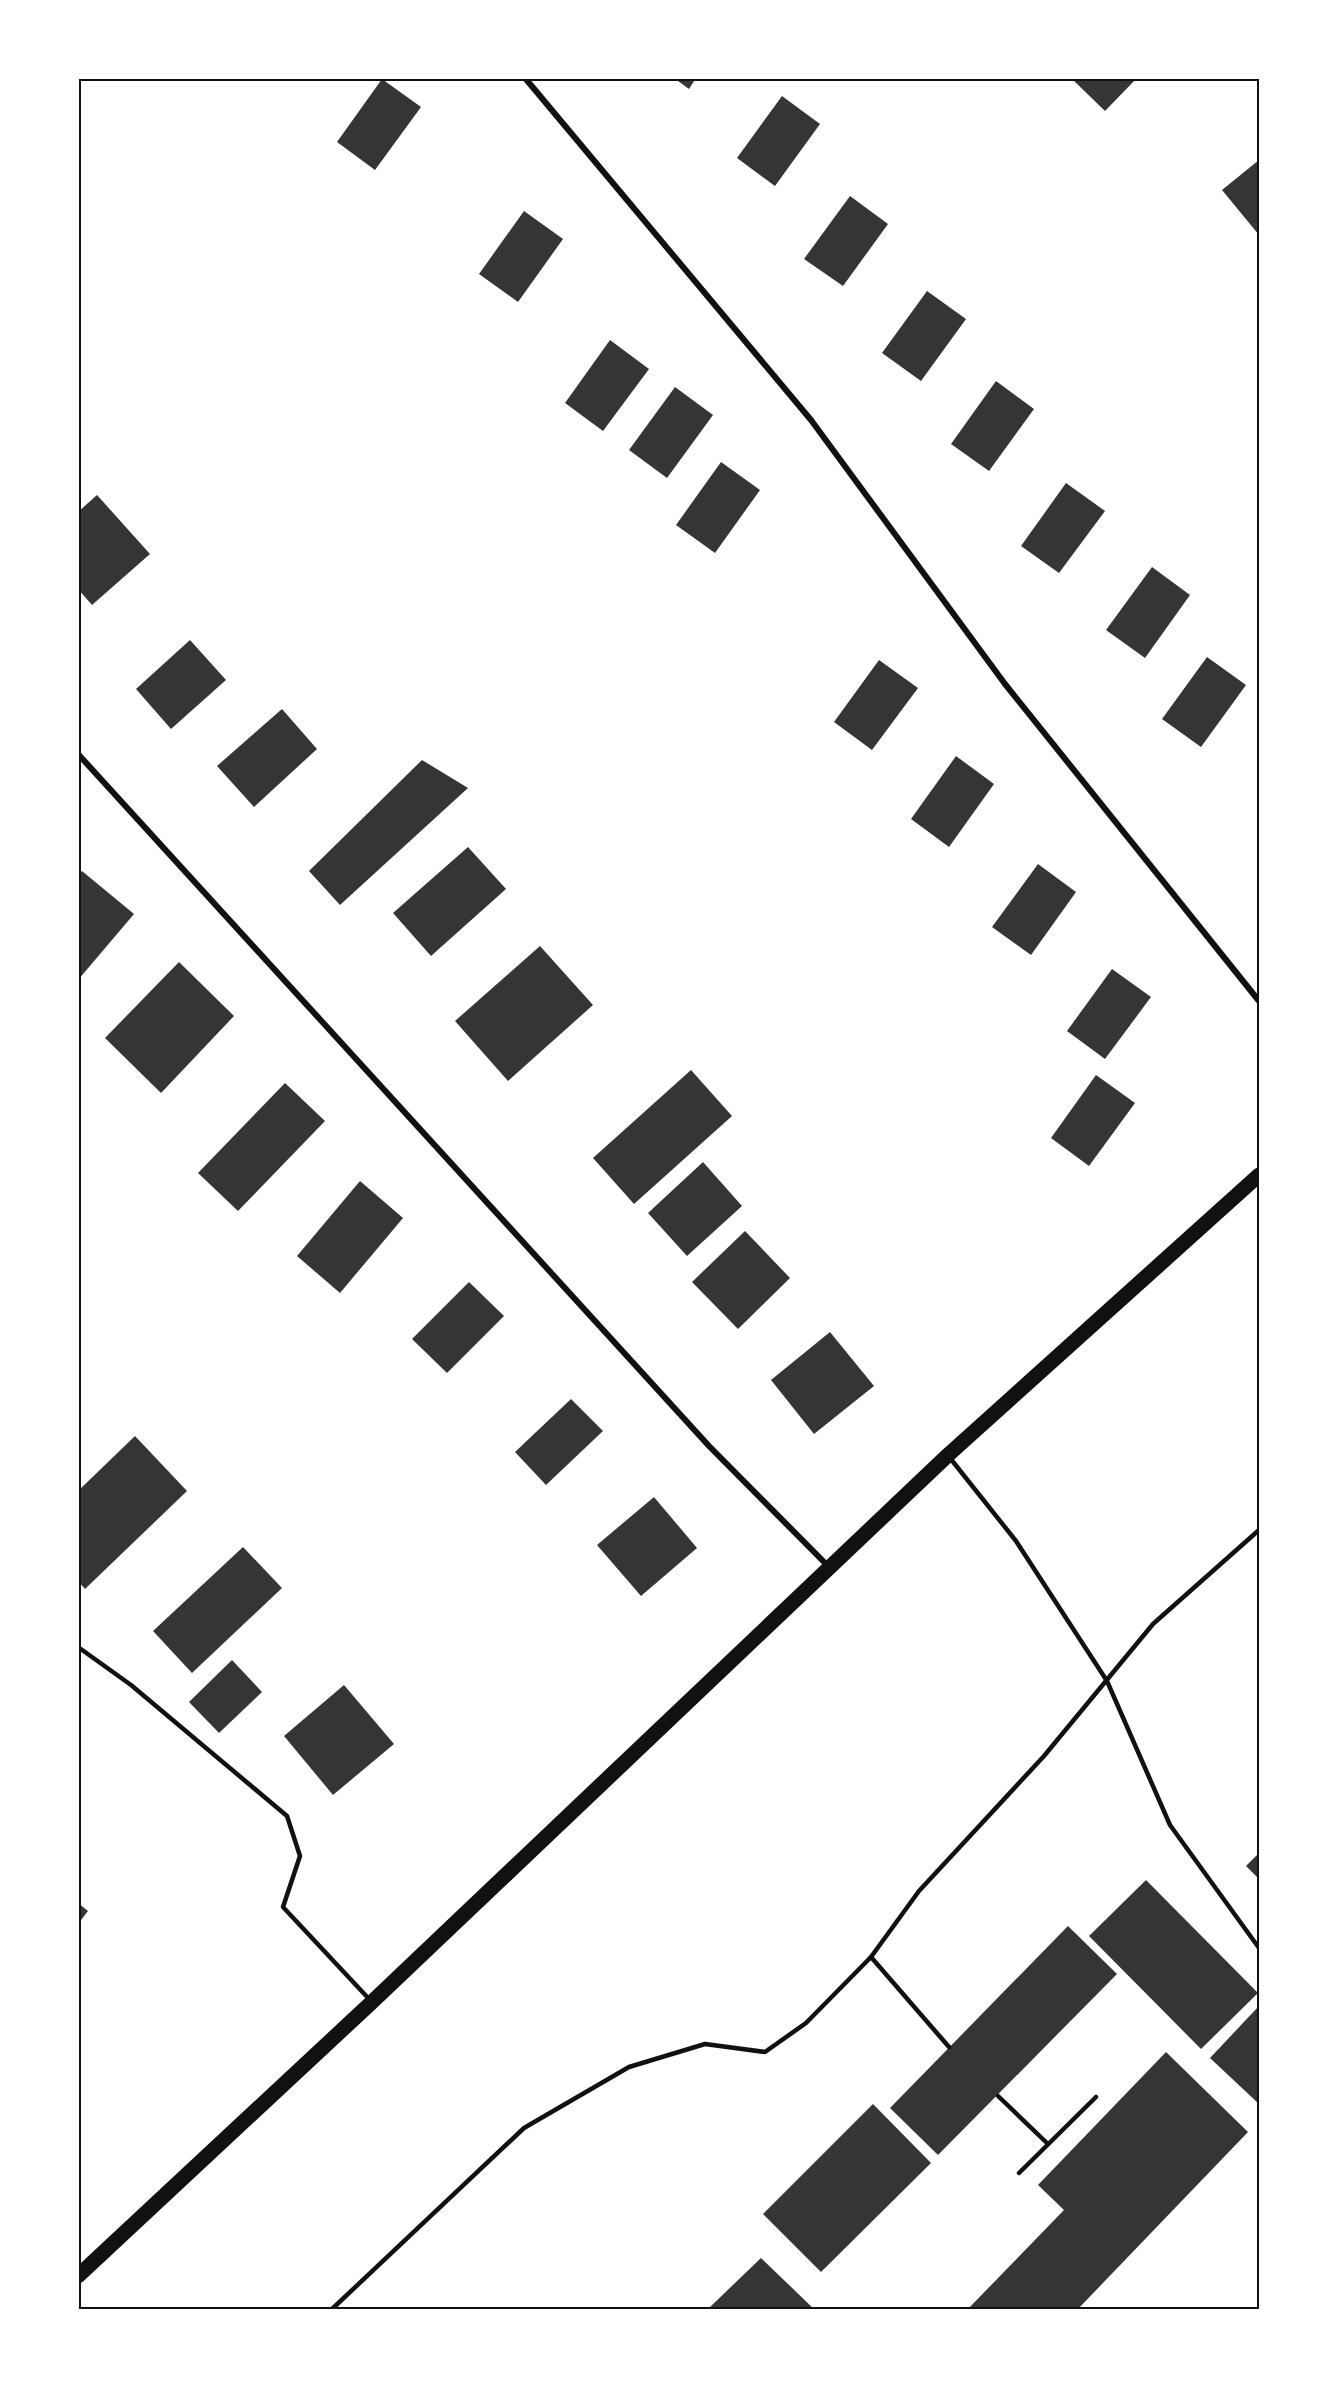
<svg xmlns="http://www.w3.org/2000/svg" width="1337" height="2388" font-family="Roboto,sans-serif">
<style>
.building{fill:#353535}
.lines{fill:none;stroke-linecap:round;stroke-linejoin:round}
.service{stroke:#111;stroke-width:4.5}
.minor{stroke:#111;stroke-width:6}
.primary{stroke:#111;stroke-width:15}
.neatline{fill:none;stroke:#111;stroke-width:2}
</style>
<rect width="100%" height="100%" fill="#fff"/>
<g class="building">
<path d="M674,78h22l-7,11z"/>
<path d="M1071,78h66l-32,33z"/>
<path d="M382,79l39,28 -46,63 -38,-28z"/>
<path d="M782,96l38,28 -45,62 -38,-28z"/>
<path d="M1259,160v75l-37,-45z"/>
<path d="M850,196l38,28 -45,62 -39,-27z"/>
<path d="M524,211l39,28 -45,63 -39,-28z"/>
<path d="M927,291l39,28 -45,62 -39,-28z"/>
<path d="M610,340l39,29 -46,62 -38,-28z"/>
<path d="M996,381l38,28 -45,62 -38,-27z"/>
<path d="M675,387l38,28 -46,63 -38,-28z"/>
<path d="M721,462l39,28 -45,63 -39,-28z"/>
<path d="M1066,483l39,28 -46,62 -38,-27z"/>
<path d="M97,495l53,59 -58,51 -14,-16v-77z"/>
<path d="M1152,567l38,28 -45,63 -39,-28z"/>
<path d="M190,640l36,40 -55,49 -35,-40z"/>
<path d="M1207,657l39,28 -45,62 -39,-28z"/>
<path d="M879,660l39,28 -46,62 -38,-28z"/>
<path d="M282,709l35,40 -63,58 -37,-41z"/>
<path d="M956,756l38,28 -45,63 -38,-28z"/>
<path d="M422,760l46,28 -128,117 -31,-34z"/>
<path d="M468,847l38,42 -75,67 -38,-43z"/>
<path d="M1038,864l38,28 -45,63 -39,-28z"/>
<path d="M82,871l52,43 -56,66v-105z"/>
<path d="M540,946l53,59 -85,76 -53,-60z"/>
<path d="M179,962l55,54 -73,77 -56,-55z"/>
<path d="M1112,969l39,28 -46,62 -38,-28z"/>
<path d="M691,1070l41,46 -98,88 -41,-46z"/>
<path d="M1096,1075l39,28 -46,63 -38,-28z"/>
<path d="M285,1083l40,38 -87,90 -40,-38z"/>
<path d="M703,1162l39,44 -55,50 -39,-43z"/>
<path d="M360,1181l43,37 -63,75 -43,-37z"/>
<path d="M745,1231l45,47 -52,51 -46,-47z"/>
<path d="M469,1282l35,34 -57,57 -35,-34z"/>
<path d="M830,1332l44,54 -60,48 -43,-54z"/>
<path d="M571,1399l32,32 -57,54 -31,-33z"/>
<path d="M135,1436l52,55 -102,98 -7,-8v-90z"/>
<path d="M654,1497l43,51 -56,48 -44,-51z"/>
<path d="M243,1547l39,41 -90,85 -39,-42z"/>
<path d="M232,1660l30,32 -43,41 -30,-31z"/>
<path d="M344,1685l50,59 -61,51 -49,-59z"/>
<path d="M1259,1853v26l-13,-13z"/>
<path d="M1146,1880l112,113 -57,56 -112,-113z"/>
<path d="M78,1903l10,8 -10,13z"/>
<path d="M1068,1926l49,48 -179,181 -48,-47z"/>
<path d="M1258,2007l1,1v96l-49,-46z"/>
<path d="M1166,2052l82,80 -171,178h-110l97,-100 -26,-25z"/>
<path d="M873,2104l58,59 -110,109 -58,-58z"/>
<path d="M761,2258l54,52h-101l-4,-3z"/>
</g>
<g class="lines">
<g class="service">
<path d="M950,1458l66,83 91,140 63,144 89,123"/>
<path d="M78,1647l53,38 156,131 13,40 -17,51 87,93"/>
<path d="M871,1957l78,90"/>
<path d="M998,2096l50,48"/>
<path d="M1019,2173l77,-76"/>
<path d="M78,2309v1"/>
<path d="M331,2310l193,-182 105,-61 76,-23 60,8 41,-29 65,-66 48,-66 125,-135 109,-132 106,-94"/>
</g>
<g class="minor">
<path d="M525,78l286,342 194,264 254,317"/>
<path d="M78,754l631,692 119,120"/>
</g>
<path class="primary" d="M78,2276l294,-274 576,-547 311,-280"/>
</g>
<rect width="1337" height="2388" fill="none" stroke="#ffffff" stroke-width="159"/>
<rect x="80" y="80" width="1178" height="2228" class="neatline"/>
</svg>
